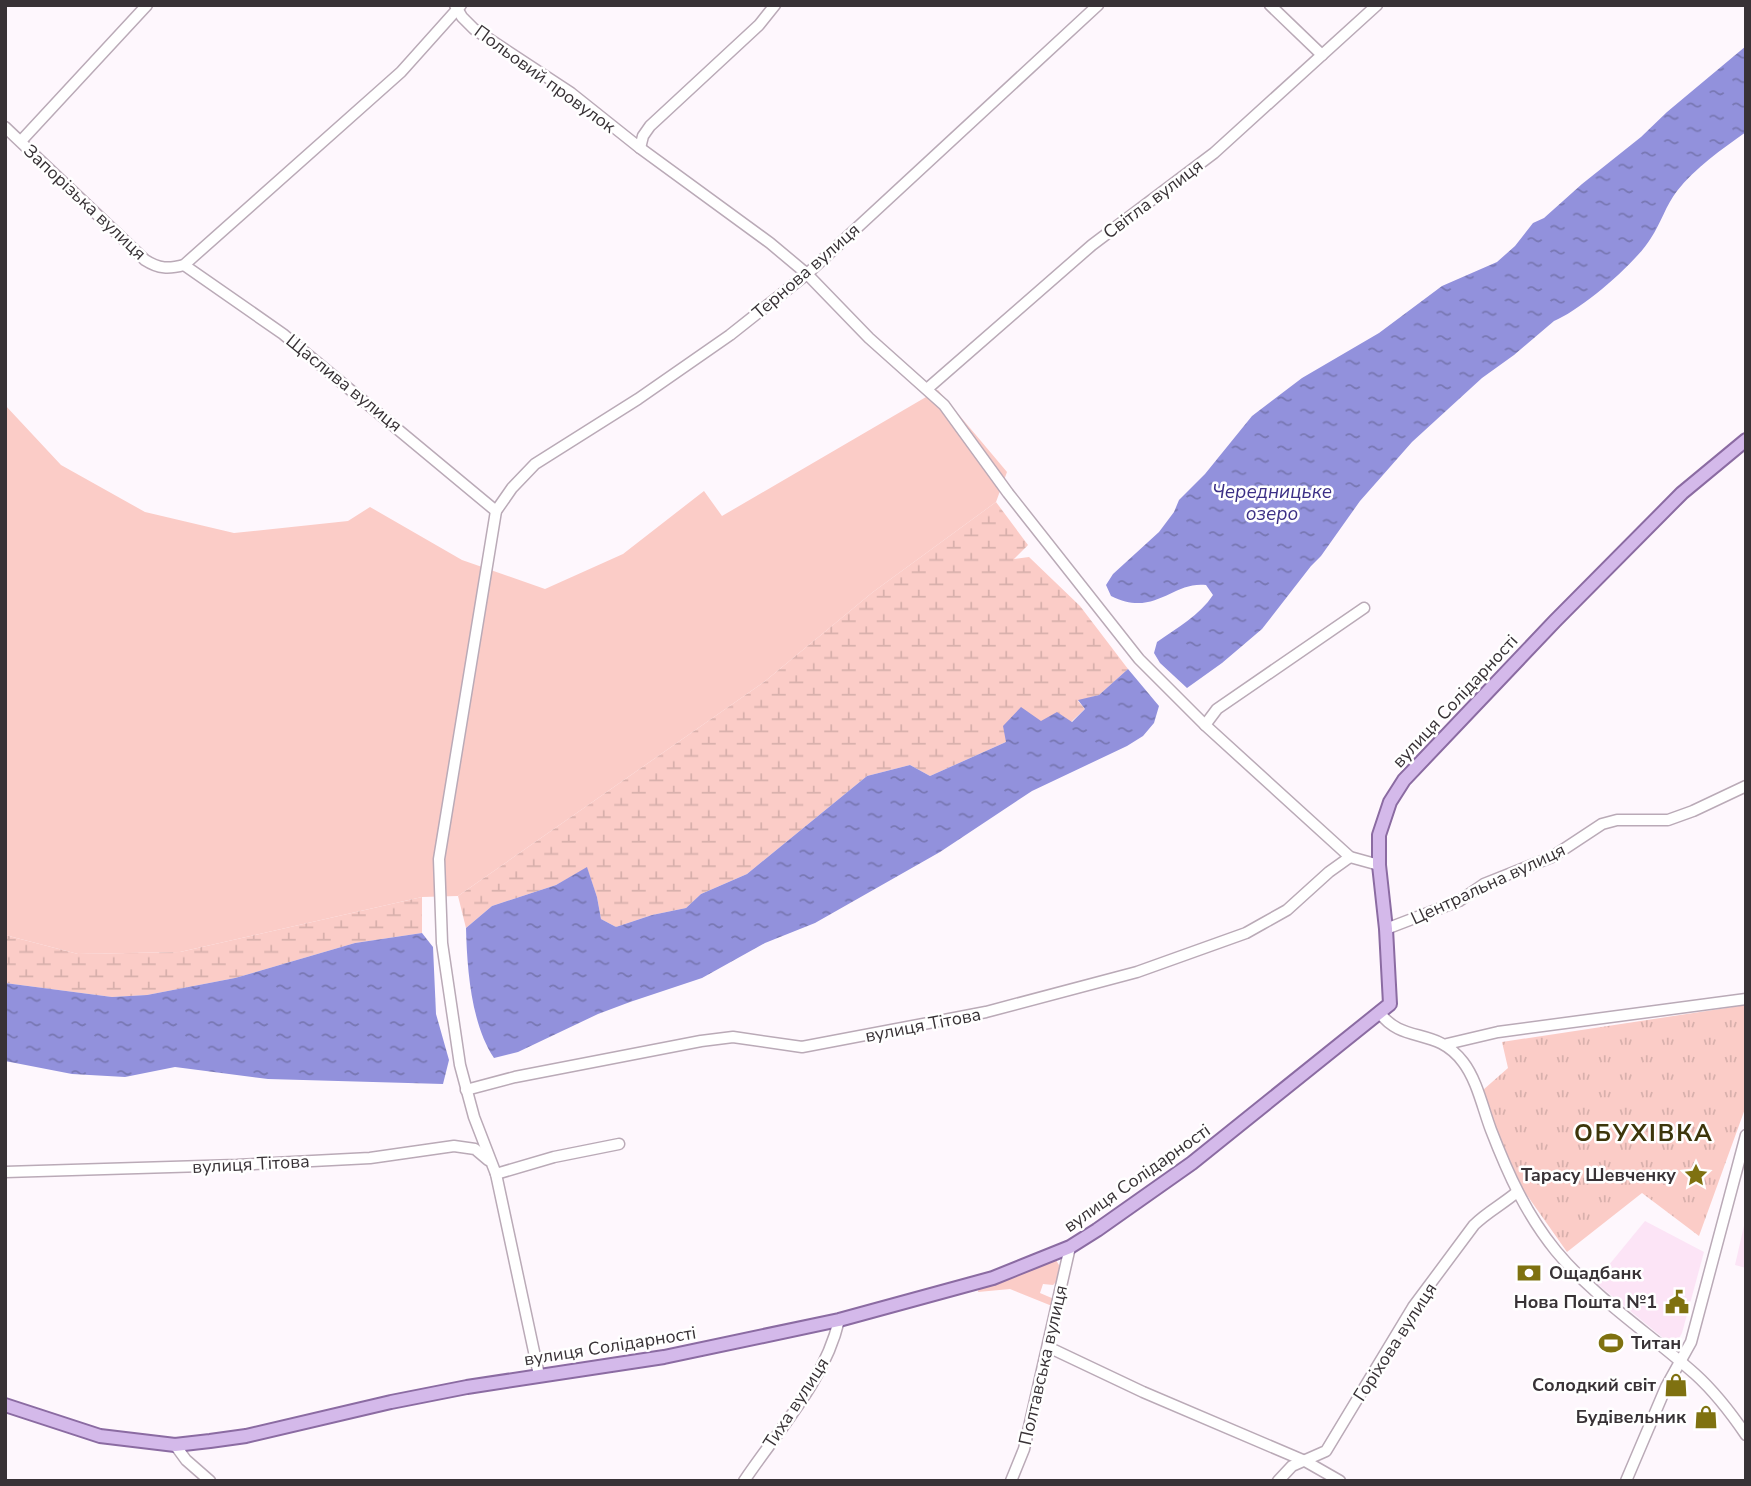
<svg xmlns="http://www.w3.org/2000/svg" width="1751" height="1486" font-family="'Nunito Sans',sans-serif">
<style>
.built{fill:#fce4f6}
.grass{fill:#fbccc7}
.wetland{fill:url(#wetland-marsh)}
.park{fill:url(#park-tufts)}
.water{fill:url(#water-ripples)}
.lines{fill:none;stroke-linecap:round;stroke-linejoin:round}
.minor-casing{stroke:#baaab7;stroke-width:13}
.major-casing{stroke:#8b6ba2;stroke-width:16}
.minor{stroke:#fff;stroke-width:10}
.major{stroke:#d4b9ea;stroke-width:12}
.labels{text-anchor:middle;dominant-baseline:central;stroke-width:5;stroke-linejoin:round;paint-order:stroke}
.street-label{font-size:18px;fill:#383236;stroke:#fff}
.poi-label{font-size:18px;font-weight:bold;fill:#383236;stroke:#fff;text-anchor:end}
.water-label{font-size:19px;font-style:italic;fill:#3c3086;stroke:#fff}
.district-label{font-size:24px;font-weight:bold;letter-spacing:2px;fill:#3d360b;stroke:#fff}
</style>
<defs>
<pattern id="wetland-marsh" width="20" height="14" patternUnits="userSpaceOnUse" patternTransform="scale(1.75)"><rect width="20" height="14" fill="#fbccc7"/><path d="M1 5h8M5 5V1M11 12h8M15 12V8" fill="none" stroke="#d8b0ac"/></pattern>
<pattern id="park-tufts" width="24" height="20" patternUnits="userSpaceOnUse" patternTransform="scale(1.75)"><rect width="24" height="20" fill="#fbccc7"/><path d="M3 7l-1-3M5 7V3M7 7l1-3M15 17l-1-3M17 17v-4M19 17l1-3" fill="none" stroke="#d8b0ac"/></pattern>
<pattern id="water-ripples" width="26" height="14" patternUnits="userSpaceOnUse" patternTransform="scale(1.75)"><rect width="26" height="14" fill="#9291dc"/><path d="M2 4q2-2 4 0t4 0M15 11q2-2 4 0t4 0" fill="none" stroke="#7877b3"/></pattern>
</defs>
<rect width="100%" height="100%" fill="#fef7fd"/>
<g class="built">
<path d="M1746,1217v51l-11,-3z"/>
<path d="M1645,1221l59,31 -22,81 -8,14 -79,-65z"/>
</g>
<g class="grass">
<path d="M938,390l69,82 -11,30 -123,90 -109,90 -306,214 -36,1 -242,55 -102,2 -73,-19v-530l56,60 84,47 89,21 114,-12 22,-14 92,53 83,29 78,-35 81,-63 18,25z"/>
<path d="M1056,1260l3,5v14l-6,6 -10,-1 -3,9 14,6 -2,7 -42,-17 -32,3 1,-5z"/>
</g>
<g class="wetland">
<path d="M996,502l32,43 -14,14 15,-2 51,49 48,63 -29,26 -21,6 7,8 -14,13 -65,20 -76,34 -20,-11 -43,11 -120,98 -46,20 -15,14 -34,7 -36,12 -15,-8 -4,-22 -10,-29 -31,17 -64,21 -26,22 -8,-32 306,-214 109,-90z"/>
<path d="M422,897v36l-67,10 -120,35 -88,17 -35,2 -107,-14v-48l73,19 102,-2z"/>
</g>
<path class="park" d="M1746,1005v101l-47,130 -57,-43 -75,59 -43,-61 -29,-63 -12,-38 25,-22 -6,-26z"/>
<g class="water">
<path d="M1746,46v86c-24,17 -51,36 -69,59 -11,14 -16,32 -26,47 -15,25 -70,72 -97,83l-40,34 -32,23 -70,64 -52,59 -39,55 -10,10 -49,63 -40,34 -35,25 -27,-25 -6,-10 3,-11c20,-14 43,-27 56,-47l-7,-10c-34,-4 -51,33 -95,11l-5,-11 7,-11 46,-42 15,-20 5,-12 26,-26 47,-58 50,-38 77,-45 63,-47 55,-24 18,-16 18,-23 11,-5 38,-34 59,-47 26,-25z"/>
<path d="M1128,669l31,37 -5,17 -11,13 -16,10 -95,45 -92,61 -125,71 -50,20 -63,35 -72,24 -32,12 -80,38 -24,6c-23,-34 -27,-90 -28,-130l26,-22 64,-21 31,-18 10,30 4,22 15,8 36,-12 34,-7 15,-14 46,-20 120,-98 43,-11 20,11 76,-34 -3,-16 18,-19 20,14 16,-9 15,10 13,-13 -7,-9 21,-5z"/>
<path d="M422,933l11,14 3,67 13,46 -6,24 -175,-5 -93,-12 -50,10 -53,-3 -67,-13v-78l107,14 35,-2 88,-17 120,-35z"/>
</g>
<g class="lines">
<g class="minor-casing">
<g id="minor">
<path d="M455,5l7,12 12,12 97,64 69,55 130,95 37,31 62,64 75,67 64,88 131,166 66,66 145,132 29,8"/>
<path d="M1270,5l52,50"/>
<path d="M5,127l140,133c14,9 24,9 39,5l217,-193 60,-67"/>
<path d="M21,141l126,-136"/>
<path d="M640,148l3,-12 7,-10 109,-101 16,-20"/>
<path d="M184,265l99,69 213,177"/>
<path d="M927,389l165,-144 122,-92 163,-148"/>
<path d="M1205,725l12,-16 147,-101"/>
<path d="M1386,929l73,-28 25,-17 68,-27 50,-33 15,-4h51l25,-9 53,-25"/>
<path d="M1379,1012c24,33 57,14 84,50 14,18 20,47 28,68 17,44 35,84 65,121 40,48 93,82 139,123 20,18 36,39 51,61"/>
<path d="M1447,1044l51,-12 248,-33"/>
<path d="M466,1090l49,-13 186,-36 32,-4 69,10 184,-35 151,-40 109,-39 16,-9 25,-14 42,-38 21,-15"/>
<path d="M5,1172l232,-7 133,-7 84,-12 21,3 13,11"/>
<path d="M496,1174l58,-17 65,-13"/>
<path d="M1048,1347l95,45 162,69 35,20"/>
<path d="M539,1375l-43,-201 -22,-57 -14,-52 -18,-122 -3,-84 57,-348 16,-23 23,-24 103,-65 92,-64 77,-61 291,-269"/>
<path d="M175,1445l11,15 24,21"/>
<path d="M744,1481c34,-51 81,-100 95,-161"/>
<path d="M1011,1481l13,-32 46,-202"/>
<path d="M1278,1481l14,-15 34,-15 87,-144 61,-82c13,-13 29,-21 43,-33"/>
<path d="M1626,1481l40,-94 25,-45 55,-207"/>
</g>
</g>
<g class="major-casing">
<path id="major" d="M5,1405l95,31 75,9 35,-4 36,-5 145,-34 76,-15 197,-30 175,-37 154,-42 77,-31 27,-17 95,-67 198,-159 -4,-75 -7,-64v-30l11,-33 14,-22 151,-159 127,-128 64,-53"/>
</g>
<use href="#minor" class="minor"/>
<use href="#major" class="major"/>
</g>
<defs>
<g id="sight-bare" transform="scale(1.89)"><path d="M0-6L1.8-2.2L6-1.7L2.9 1.2L3.7 5.4L0 3.3L-3.7 5.4L-2.9 1.2L-6-1.7L-1.8-2.2Z" fill="#7f7110" stroke="#fff" stroke-width="2.5" paint-order="stroke"/></g>
<g id="bank-bare" transform="scale(1.89)"><path d="M-6-4H6V4H-6ZM0-2.3a2.3 2.3 0 1 0 0 4.6a2.3 2.3 0 1 0 0-4.6Z" fill="#7f7110" stroke="#fff" stroke-width="2.5" paint-order="stroke"/></g>
<g id="civic-bare" transform="scale(1.89)"><path d="M-.6-6.5H3V-4.5H.6V-3L4-1V1h2V6H-6V1h2V-1L-.6-3ZM-1.2 2.5V6h2.4V2.5Z" fill="#7f7110" stroke="#fff" stroke-width="2.5" paint-order="stroke"/></g>
<g id="stadium-bare" transform="scale(1.89)"><path d="M0-5a6.5 5 0 1 0 0 10a6.5 5 0 1 0 0-10ZM-3.5-1.8h7v3.6h-7Z" fill="#7f7110" stroke="#fff" stroke-width="2.5" paint-order="stroke"/></g>
<g id="shop-bare" transform="scale(1.89)"><path d="M-5-2.5h2.3a2.7 3.5 0 0 1 5.4 0H5L5.5 6h-11ZM-1.5-2.5h3a1.5 2.3 0 0 0-3 0Z" fill="#7f7110" stroke="#fff" stroke-width="2.5" paint-order="stroke"/></g>
</defs>
<g fill-rule="evenodd">
<use href="#sight-bare" x="1696" y="1175"/>
<use href="#bank-bare" x="1529" y="1273"/>
<use href="#civic-bare" x="1677" y="1302"/>
<use href="#stadium-bare" x="1611" y="1343"/>
<use href="#shop-bare" x="1676" y="1385"/>
<use href="#shop-bare" x="1706" y="1417"/>
</g>
<g class="labels">
<g class="street-label">
<text transform="translate(545 79) rotate(36)">Польовий провулок</text>
<text transform="translate(1153 199) rotate(-37)">Світла вулиця</text>
<text transform="translate(85 202) rotate(43)">Запорізька вулиця</text>
<text transform="translate(806 271) rotate(-41)">Тернова вулиця</text>
<text transform="translate(344 383) rotate(39)">Щаслива вулиця</text>
<text transform="translate(1455 701) rotate(-47)">вулиця Солідарності</text>
<text transform="translate(1488 884) rotate(-25)">Центральна вулиця</text>
<text transform="translate(923 1025) rotate(-11)">вулиця Тітова</text>
<text transform="translate(251 1164) rotate(-3)">вулиця Тітова</text>
<text transform="translate(1137 1178) rotate(-35)">вулиця Солідарності</text>
<text transform="translate(1395 1342) rotate(-57)">Горіхова вулиця</text>
<text transform="translate(610 1346) rotate(-9)">вулиця Солідарності</text>
<text transform="translate(1043 1365) rotate(-77)">Полтавська вулиця</text>
<text transform="translate(796 1403) rotate(-57)">Тиха вулиця</text>
</g>
<g class="poi-label">
<text x="1676" y="1175">Тарасу Шевченку</text>
<text x="1549" y="1273" text-anchor="start">Ощадбанк</text>
<text x="1657" y="1302">Нова Пошта №1</text>
<text x="1631" y="1343" text-anchor="start">Титан</text>
<text x="1656" y="1385">Солодкий світ</text>
<text x="1686" y="1417">Будівельник</text>
</g>
<g class="water-label">
<text x="1272" y="492">Чередницьке<tspan x="1272" dy="22">озеро</tspan></text>
</g>
<g class="district-label">
<text x="1644" y="1133">ОБУХІВКА</text>
</g>
</g>
<rect width="1751" height="1486" fill="none" stroke="#383236" stroke-width="14"/>
</svg>
